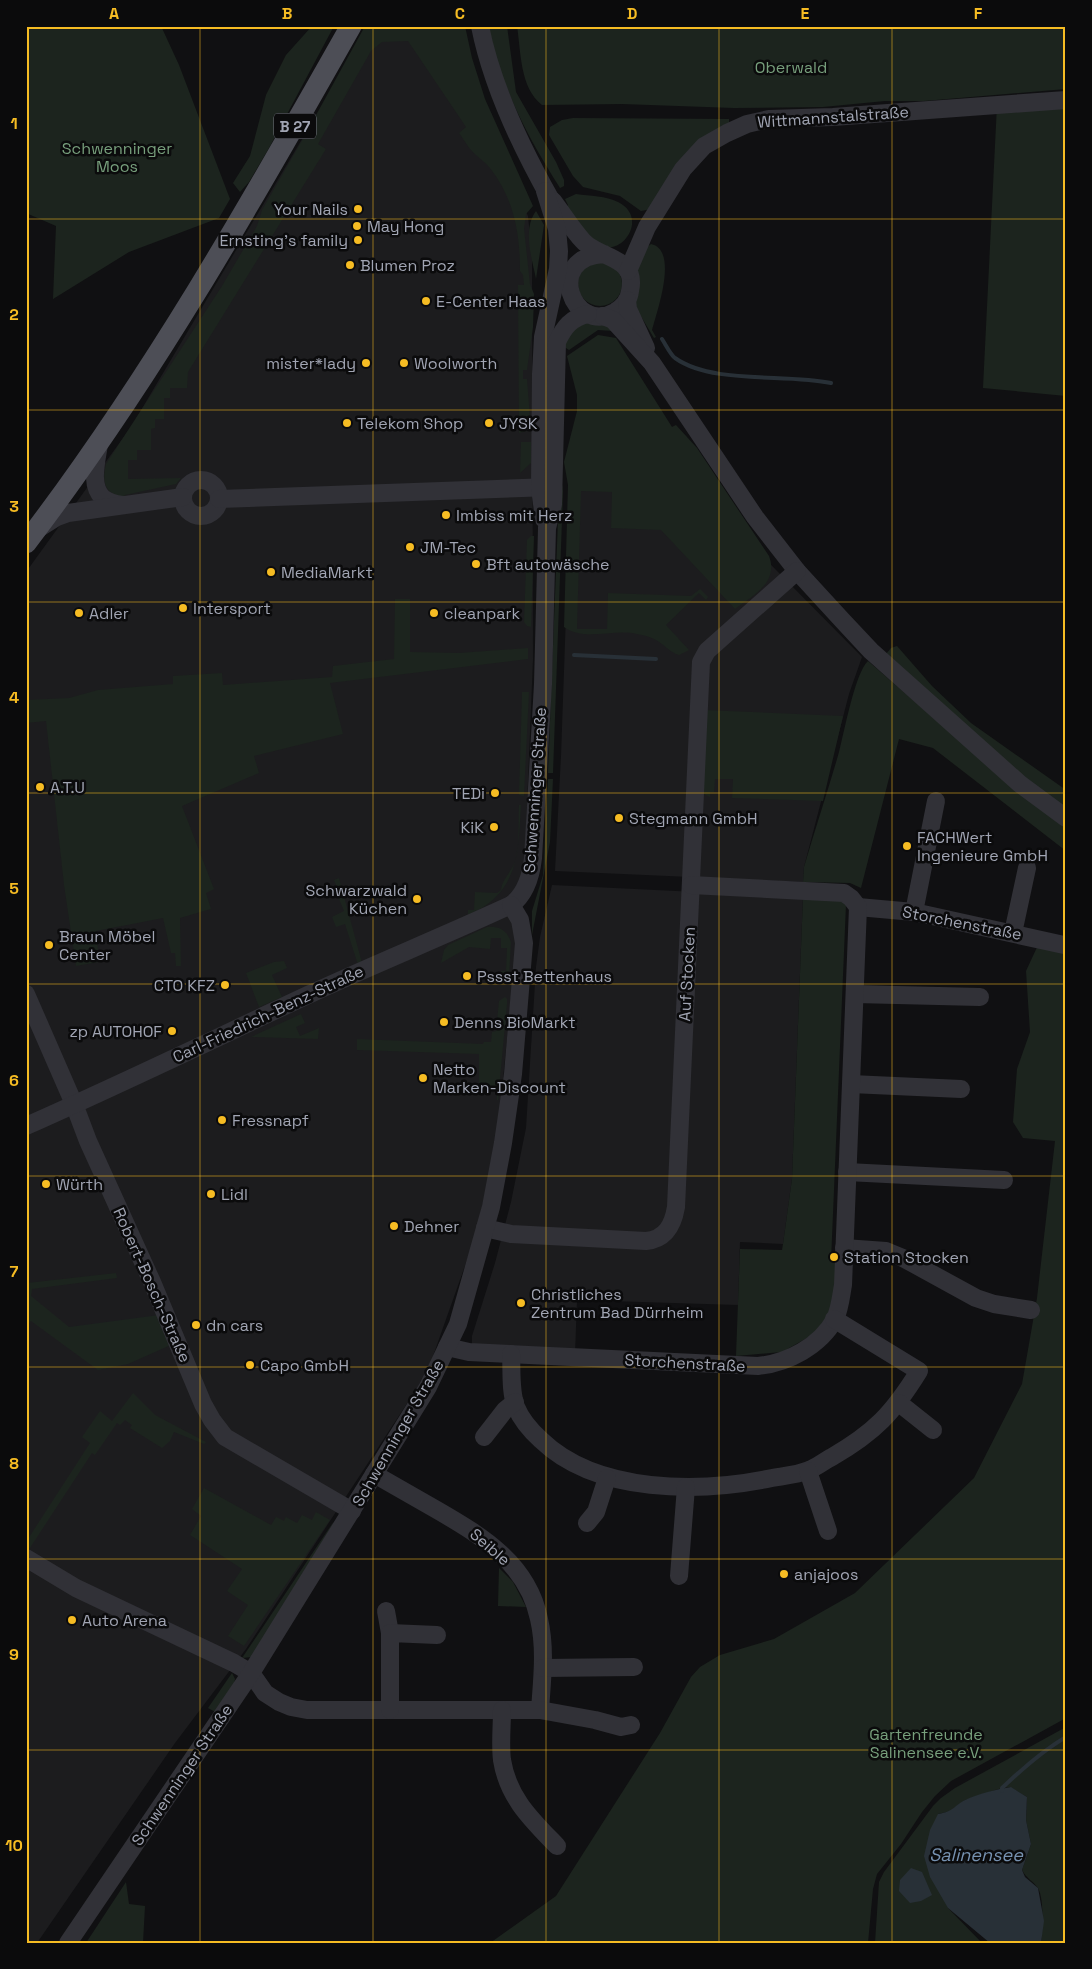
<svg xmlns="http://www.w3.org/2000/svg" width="1092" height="1969" font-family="'Space Grotesk',sans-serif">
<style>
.built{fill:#1c1c1e}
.green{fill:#1c241e}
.water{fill:#283037}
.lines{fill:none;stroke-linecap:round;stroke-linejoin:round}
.stream{stroke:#283037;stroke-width:4}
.minor{stroke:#313137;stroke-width:18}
.major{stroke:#4d4e56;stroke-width:21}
.grid{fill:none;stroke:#f6bc23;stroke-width:1;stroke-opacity:0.55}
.poi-dot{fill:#f6bc23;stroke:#0b0b0c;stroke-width:2}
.labels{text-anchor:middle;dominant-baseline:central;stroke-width:5;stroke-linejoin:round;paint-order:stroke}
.shield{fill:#0b0b0c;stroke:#747781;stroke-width:1}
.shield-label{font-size:15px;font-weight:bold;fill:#a1a5b3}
.park-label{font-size:16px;fill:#779f7c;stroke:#0b0b0c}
.street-label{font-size:16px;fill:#a1a5b3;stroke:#0b0b0c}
.poi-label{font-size:16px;fill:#a1a5b3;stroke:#0b0b0c;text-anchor:start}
.water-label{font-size:18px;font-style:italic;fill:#7691b0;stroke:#0b0b0c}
.neatline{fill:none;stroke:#f6bc23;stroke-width:2}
.grid-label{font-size:16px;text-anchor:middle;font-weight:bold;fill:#f6bc23}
</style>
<rect width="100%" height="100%" fill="#101012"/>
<g class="built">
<path d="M448,32l80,184 4,39 1,404 -8,197 -26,264 -8,52 -18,71 -46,130 -181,276 -71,94 -138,200h-11v-1371l105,-145 234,-394z"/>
<path d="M571,472l123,15 168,170 -13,37 -45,173 -1,15 -248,-11 6,-115z"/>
<path d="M552,885l251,12 -11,282 -9,65 -43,-2 -2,63 -161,-5 -2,54 -103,-6v-12l23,-73 16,-61 15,-74 10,-161 4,-30z"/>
</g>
<g class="green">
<path d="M26,26h135l18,39 51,134 -11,19 -90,34 -76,47 3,-73 -30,-13z"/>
<path d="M312,26h22l-65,122 -20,34 -9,10 -7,-9 17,-27 16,-61 20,-40z"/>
<path d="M365,26h100l7,32 13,41 48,107 -7,8 -2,14 6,56 4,10 -1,33 -6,43h-4v9h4l4,51 -12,3 -1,-148h6l-1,-10 -3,-4c0,-38 -6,-72 -30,-103 -6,-7 -14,-12 -20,-19 -4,-5 -7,-11 -11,-16l7,-6 -58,-86 -26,1 -11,9 -53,93 8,5 -138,223 -1,16h-17v10h-6v21h-9v9l-4,1v21h-14v10h-9v19l53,-1 -5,6 -51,11 -1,2c-20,-3 -22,-16 -18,-33l116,-178 35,-60 5,-16 42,-73z"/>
<path d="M489,26h18l9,66 40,70 8,18v6l-4,2c-31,-49 -61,-103 -71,-162z"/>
<path d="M517,26h549v63l-142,12h-39l-62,6 -89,1 -112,-4 -80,1c-22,-17 -21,-53 -25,-79z"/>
<path d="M1066,100v296l-83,-8 14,-283z"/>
<path d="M573,118l156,1v5l-78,85 -10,2 -21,-15 -37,-9 -10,-11 -24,-41 1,-8 12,-7z"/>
<path d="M576,194c14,2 30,2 42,8 32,16 3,58 -22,42 -10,-6 -22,-27 -29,-37l1,-2 -3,-6z"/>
<path d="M536,211l8,14 -8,54c-4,-21 -14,-49 0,-68z"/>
<path d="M651,244c28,6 6,67 1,86l4,7 -2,1 -15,-25 -4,-2c1,-21 -3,-53 16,-67z"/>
<circle cx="600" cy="284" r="22"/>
<path d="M583,321l19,1 11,9 -15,-1 -29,20 -6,-4 1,-6z"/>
<path d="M598,335l18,3 56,89 4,-2 21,23 72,108c10,26 -16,40 -34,53l-74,-79 -50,-2 1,-36 -31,-1 -4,138h30l1,-36 83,3 9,-7 8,8 -2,3 -7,-7 -33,32 23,25 -10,5c-10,-3 -14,-10 -23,-15 -5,-3 -13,-5 -19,-6 -22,-6 -53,8 -73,-7l4,-142 -4,-23 13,-51v-16l-10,-39z"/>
<path d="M521,442h10v21l-11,10z"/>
<path d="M560,470l3,21 -10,282h-5z"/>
<path d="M531,536h3l-3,91 -4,-1 -3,-4 3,-82z"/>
<path d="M395,599h15v53l49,1 69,-5v11l-198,24 13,51 -89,22 5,17 -77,33 32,83 -8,4 5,16 -31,9 1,48h-5l-1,-13h-4l-8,-35 -67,13 3,31 -23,4 -12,-81 -18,-164 -20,2v-23l43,-2 29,-8 75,-6v-8l49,-3 1,12 109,-8 1,-11 61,-7z"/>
<path d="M897,646l35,40 39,37 95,67v26l-180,-162 5,-6z"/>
<path d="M868,661l145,126 53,40v24l-133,-103 -34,-9 -38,149 -11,-5 -47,-1 1,-15c11,-38 24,-76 35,-115 5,-19 16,-79 29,-91z"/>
<path d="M522,692h7l-5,104 -5,-1z"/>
<path d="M704,710l139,6 -20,85 -91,-3 1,-19h-18l-1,13h-4v5l-6,-3v-3h-4z"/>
<path d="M548,779h5l-3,63 -18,93v-24l11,-36z"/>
<path d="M519,805h2c-3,49 -2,88 -53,110v-5h6l1,-18 22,1 4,-3c1,-11 11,-18 14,-29 5,-12 3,-41 4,-56z"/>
<path d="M339,878l23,85 -4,2 -13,-41 -9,3 -4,-10 12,-6 -7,-17 2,-1 -5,-13z"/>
<path d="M803,897l37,1 6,6 -15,357 7,1v34l-11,24 -13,14 -32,18 -46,4 4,-107 42,1 1,-6 9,-65z"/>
<path d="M487,927c12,-1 20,3 24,15l-2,35 -8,-4v-2h5l1,-23h-6v-10h-10l-1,11 -21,-2 -28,16 3,-13 4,-5z"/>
<path d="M1039,943l27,5v770l-115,63 -16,15 -13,16 -21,32 -24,30 -4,15 -5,54h-378l66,-47 104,-163 31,-56 9,-10 20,-12 54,-16 81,-46 119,-115 48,-94 15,-86 18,-157 -32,-3 -10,-16 4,-53 13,-37 -4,-61z"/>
<path d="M284,961l3,7 -15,7 10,22 -23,10 -13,-34 28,-11z"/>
<path d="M505,997l2,2v5l-9,96h-1v-13l-18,-1v-32l-122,-4v-11l126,5 1,-2h7l1,-10 4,-1 3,-30z"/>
<path d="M301,1014l4,9 -9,4 4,9 19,-8 -1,11 -67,-2z"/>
<path d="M116,1273l1,5 -85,11 -1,7 38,31 90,-12 14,29 -45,20 -30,6 -67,-49 -5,6v-52l1,8z"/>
<path d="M133,1393l22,22 51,27 -2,2 -30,-12 -4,9 -8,7 -32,-20 2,-3 -7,-5 -5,5 -3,-2 -22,32 -3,-2 -64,98 -2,-9 64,-99 -8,-6 18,-26 12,10z"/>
<path d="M204,1488l67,37 5,-8 8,4 2,-4 11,6 5,-8 10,5 4,-8 14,8 -86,126 -16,-10 20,-31 -21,-14 15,-22 -52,-34 11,-19 -9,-7z"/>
<path d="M334,1522l-82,135 -10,1 90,-134z"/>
<path d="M499,1568l14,14 13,25 -28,-1z"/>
<path d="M232,1673l3,6 -1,5 -17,29 -9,-5z"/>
<path d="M1066,1727v216h-25c2,-13 3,-45 -3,-55 -5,-7 -12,-10 -16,-18l9,-26 -5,-24 1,-23 -17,-10 -8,1 -37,12 -14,11 -13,3 10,94 34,35h-107l4,-61 5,-10 49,-66 8,-8 14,-10z"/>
<path d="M126,1882l3,22 16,2 -2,37h-57z"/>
</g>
<g class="water">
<path d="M1011,1787l16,10 -1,23 5,24 -9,26 3,7 13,11 6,33 -3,22h-51l-42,-35 -18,-31 -6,-21 6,-26 8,-16c17,-3 14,-7 27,-14 13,-6 32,-11 46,-13z"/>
<path d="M911,1868l11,4 10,23 -11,6 -11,2 -11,-12 1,-11z"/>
</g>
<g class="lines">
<g class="stream">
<path d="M662,339c4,6 8,15 13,19 38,27 111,15 156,25"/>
<path d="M574,655l82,4"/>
<path d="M1002,1791v-3c20,-19 40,-37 64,-51"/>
</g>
<g class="minor">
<path d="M480,26c12,61 41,121 71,174"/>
<path d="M553,201c10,13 19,28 30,40 16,18 55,15 47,50 -1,9 -7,16 -15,21 -42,24 -72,-55 -11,-58"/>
<path d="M628,271l19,-44 36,-58 21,-23 23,-13 20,-9 22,-5 64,-2 233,-17"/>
<path d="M627,300l1,9 18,39"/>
<path d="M603,316l10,4 39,43 103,154 42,54 45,49 29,31 149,133 46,34"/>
<path d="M99,444c-2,16 -10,41 4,54 5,4 13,6 19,7"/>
<circle cx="201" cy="498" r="18"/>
<path d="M219,499l332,-12"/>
<path d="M544,519l-4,-31 1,-114 2,-37 15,-68 1,-18 -2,-22 -12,-38"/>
<path d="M38,529l19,-12 11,-4 115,-16"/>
<path d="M858,907l56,5 150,33"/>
<path d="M914,912l22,-111"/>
<path d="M1013,933l14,-65"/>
<path d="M26,994l48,110 14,37 64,141 51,122 9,16 13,17 127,74"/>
<path d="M855,994l125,3"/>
<path d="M851,1084l110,5"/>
<path d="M26,1126c95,-42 188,-87 282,-131 67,-31 136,-59 203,-90 15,-11 20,-29 22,-47l10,-174 4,-156 6,-24 4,-162c7,-15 14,-24 31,-28"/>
<path d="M847,1172l157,8"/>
<path d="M485,1228l26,6 135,7c20,-2 27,-16 30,-34l25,-545 6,-11 90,-80"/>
<path d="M844,1248l42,3 17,7 73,40 18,6 37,6"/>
<path d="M447,1347l22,5 289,14c30,-3 62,-20 77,-47 5,-10 6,-23 8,-34l15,-378 -7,-9 -7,-5 -153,-8"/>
<path d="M511,1354c1,17 -1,37 5,53 5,12 15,24 25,33 56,54 159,53 231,38 11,-2 25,-3 37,-8 8,-3 15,-9 23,-13 43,-25 61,-44 87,-86l-85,-52"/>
<path d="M899,1403l34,27"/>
<path d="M484,1437l21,-27 10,-8"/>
<path d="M808,1471l20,60"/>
<path d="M374,1474c21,12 42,24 63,36 45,26 91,54 102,109 7,30 3,61 1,91"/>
<path d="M587,1523l9,-11 11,-34"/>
<path d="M26,1558l50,30 158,75 17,10 14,20 14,9 12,5 16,3h233l55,10 26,7 10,-2"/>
<path d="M679,1576l7,-89"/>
<path d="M386,1611l4,22"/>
<path d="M543,1668l91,-1"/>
<path d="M390,1710v-77l47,2"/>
<path d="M502,1710c0,16 -2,34 0,50 6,38 30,60 55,86"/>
<path d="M68,1943l183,-270 177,-286 30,-63 33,-117 12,-64 10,-69 11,-131 -4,-23 -9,-15"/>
</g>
<path class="major" d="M26,543c124,-162 225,-340 325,-517"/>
</g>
<path class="grid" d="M200,26v1917M373,26v1917M546,26v1917M719,26v1917M892,26v1917M26,219h1040M26,410h1040M26,602h1040M26,793h1040M26,984h1040M26,1176h1040M26,1367h1040M26,1559h1040M26,1750h1040"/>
<g class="poi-dot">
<circle cx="358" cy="209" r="5"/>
<circle cx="357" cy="226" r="5"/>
<circle cx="358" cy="240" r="5"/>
<circle cx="350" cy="265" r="5"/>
<circle cx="426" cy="301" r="5"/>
<circle cx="366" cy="363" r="5"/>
<circle cx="404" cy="363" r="5"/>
<circle cx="347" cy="423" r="5"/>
<circle cx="489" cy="423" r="5"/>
<circle cx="446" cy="515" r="5"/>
<circle cx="410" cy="547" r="5"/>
<circle cx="476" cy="564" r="5"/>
<circle cx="271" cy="572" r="5"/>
<circle cx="183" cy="608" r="5"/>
<circle cx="79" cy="613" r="5"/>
<circle cx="434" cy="613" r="5"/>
<circle cx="40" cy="787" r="5"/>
<circle cx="495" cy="793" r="5"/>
<circle cx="619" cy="818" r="5"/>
<circle cx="494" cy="827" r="5"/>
<circle cx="907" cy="846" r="5"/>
<circle cx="417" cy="899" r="5"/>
<circle cx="49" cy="945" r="5"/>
<circle cx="467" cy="976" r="5"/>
<circle cx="225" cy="985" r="5"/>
<circle cx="444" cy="1022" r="5"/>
<circle cx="172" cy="1031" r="5"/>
<circle cx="423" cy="1078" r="5"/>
<circle cx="222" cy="1120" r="5"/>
<circle cx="46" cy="1184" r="5"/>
<circle cx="211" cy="1194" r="5"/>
<circle cx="394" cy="1226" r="5"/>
<circle cx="834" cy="1257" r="5"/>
<circle cx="521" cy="1303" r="5"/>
<circle cx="196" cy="1325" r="5"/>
<circle cx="250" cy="1365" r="5"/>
<circle cx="784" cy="1574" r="5"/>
<circle cx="72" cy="1620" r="5"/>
</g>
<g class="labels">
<rect class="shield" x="274" y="113.5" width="42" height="25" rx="4"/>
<g class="shield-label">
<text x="295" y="126">B 27</text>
</g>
<g class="park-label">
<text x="791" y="67">Oberwald</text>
<text x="117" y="148">Schwenninger<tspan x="117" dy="18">Moos</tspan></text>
<text x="926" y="1734">Gartenfreunde<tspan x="926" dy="18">Salinensee e.V.</tspan></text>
</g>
<g class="street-label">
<text transform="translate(833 117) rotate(-4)">Wittmannstalstraße</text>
<text transform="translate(535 790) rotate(-86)">Schwenninger Straße</text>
<text transform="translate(962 923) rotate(11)">Storchenstraße</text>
<text transform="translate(687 974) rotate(-87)">Auf Stocken</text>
<text transform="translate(268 1014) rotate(-25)">Carl-Friedrich-Benz-Straße</text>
<text transform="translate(152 1285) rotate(66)">Robert-Bosch-Straße</text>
<text transform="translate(685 1363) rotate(3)">Storchenstraße</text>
<text transform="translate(398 1433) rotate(-60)">Schwenninger Straße</text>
<text transform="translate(490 1547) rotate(41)">Seible</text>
<text transform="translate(182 1775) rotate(-56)">Schwenninger Straße</text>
</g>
<g class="poi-label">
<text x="348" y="209" text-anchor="end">Your Nails</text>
<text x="367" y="226">May Hong</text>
<text x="348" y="240" text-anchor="end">Ernsting's family</text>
<text x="360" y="265">Blumen Proz</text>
<text x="436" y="301">E-Center Haas</text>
<text x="356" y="363" text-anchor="end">mister*lady</text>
<text x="414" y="363">Woolworth</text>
<text x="357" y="423">Telekom Shop</text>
<text x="499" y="423">JYSK</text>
<text x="456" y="515">Imbiss mit Herz</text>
<text x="420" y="547">JM-Tec</text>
<text x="486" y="564">Bft autowäsche</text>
<text x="281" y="572">MediaMarkt</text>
<text x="193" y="608">Intersport</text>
<text x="89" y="613">Adler</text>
<text x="444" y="613">cleanpark</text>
<text x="50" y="787">A.T.U</text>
<text x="485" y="793" text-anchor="end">TEDi</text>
<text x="629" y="818">Stegmann GmbH</text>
<text x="484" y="827" text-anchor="end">KiK</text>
<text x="917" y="837">FACHWert<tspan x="917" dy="18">Ingenieure GmbH</tspan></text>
<text x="407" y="890" text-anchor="end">Schwarzwald<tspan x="407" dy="18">Küchen</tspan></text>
<text x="59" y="936">Braun Möbel<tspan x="59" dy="18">Center</tspan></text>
<text x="477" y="976">Pssst Bettenhaus</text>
<text x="215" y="985" text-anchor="end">CTO KFZ</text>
<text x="454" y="1022">Denns BioMarkt</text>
<text x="162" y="1031" text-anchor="end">zp AUTOHOF</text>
<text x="433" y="1069">Netto<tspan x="433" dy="18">Marken-Discount</tspan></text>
<text x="232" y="1120">Fressnapf</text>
<text x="56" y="1184">Würth</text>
<text x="221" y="1194">Lidl</text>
<text x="404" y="1226">Dehner</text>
<text x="844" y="1257">Station Stocken</text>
<text x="531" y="1294">Christliches<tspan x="531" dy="18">Zentrum Bad Dürrheim</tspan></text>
<text x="206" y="1325">dn cars</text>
<text x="260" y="1365">Capo GmbH</text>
<text x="794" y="1574">anjajoos</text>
<text x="82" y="1620">Auto Arena</text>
</g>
<g class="water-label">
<text x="976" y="1854">Salinensee</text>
</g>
</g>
<rect width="1092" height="1969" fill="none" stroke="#0b0b0c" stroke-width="55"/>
<rect x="28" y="28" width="1036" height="1914" class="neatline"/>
<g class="grid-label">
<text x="114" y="19">A</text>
<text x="287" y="19">B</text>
<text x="460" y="19">C</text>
<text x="632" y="19">D</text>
<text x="805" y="19">E</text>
<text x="978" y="19">F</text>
<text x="14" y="129">1</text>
<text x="14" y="320">2</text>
<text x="14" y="512">3</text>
<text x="14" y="703">4</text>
<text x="14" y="894">5</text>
<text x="14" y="1086">6</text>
<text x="14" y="1277">7</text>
<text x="14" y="1469">8</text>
<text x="14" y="1660">9</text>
<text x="14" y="1851">10</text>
</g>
</svg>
